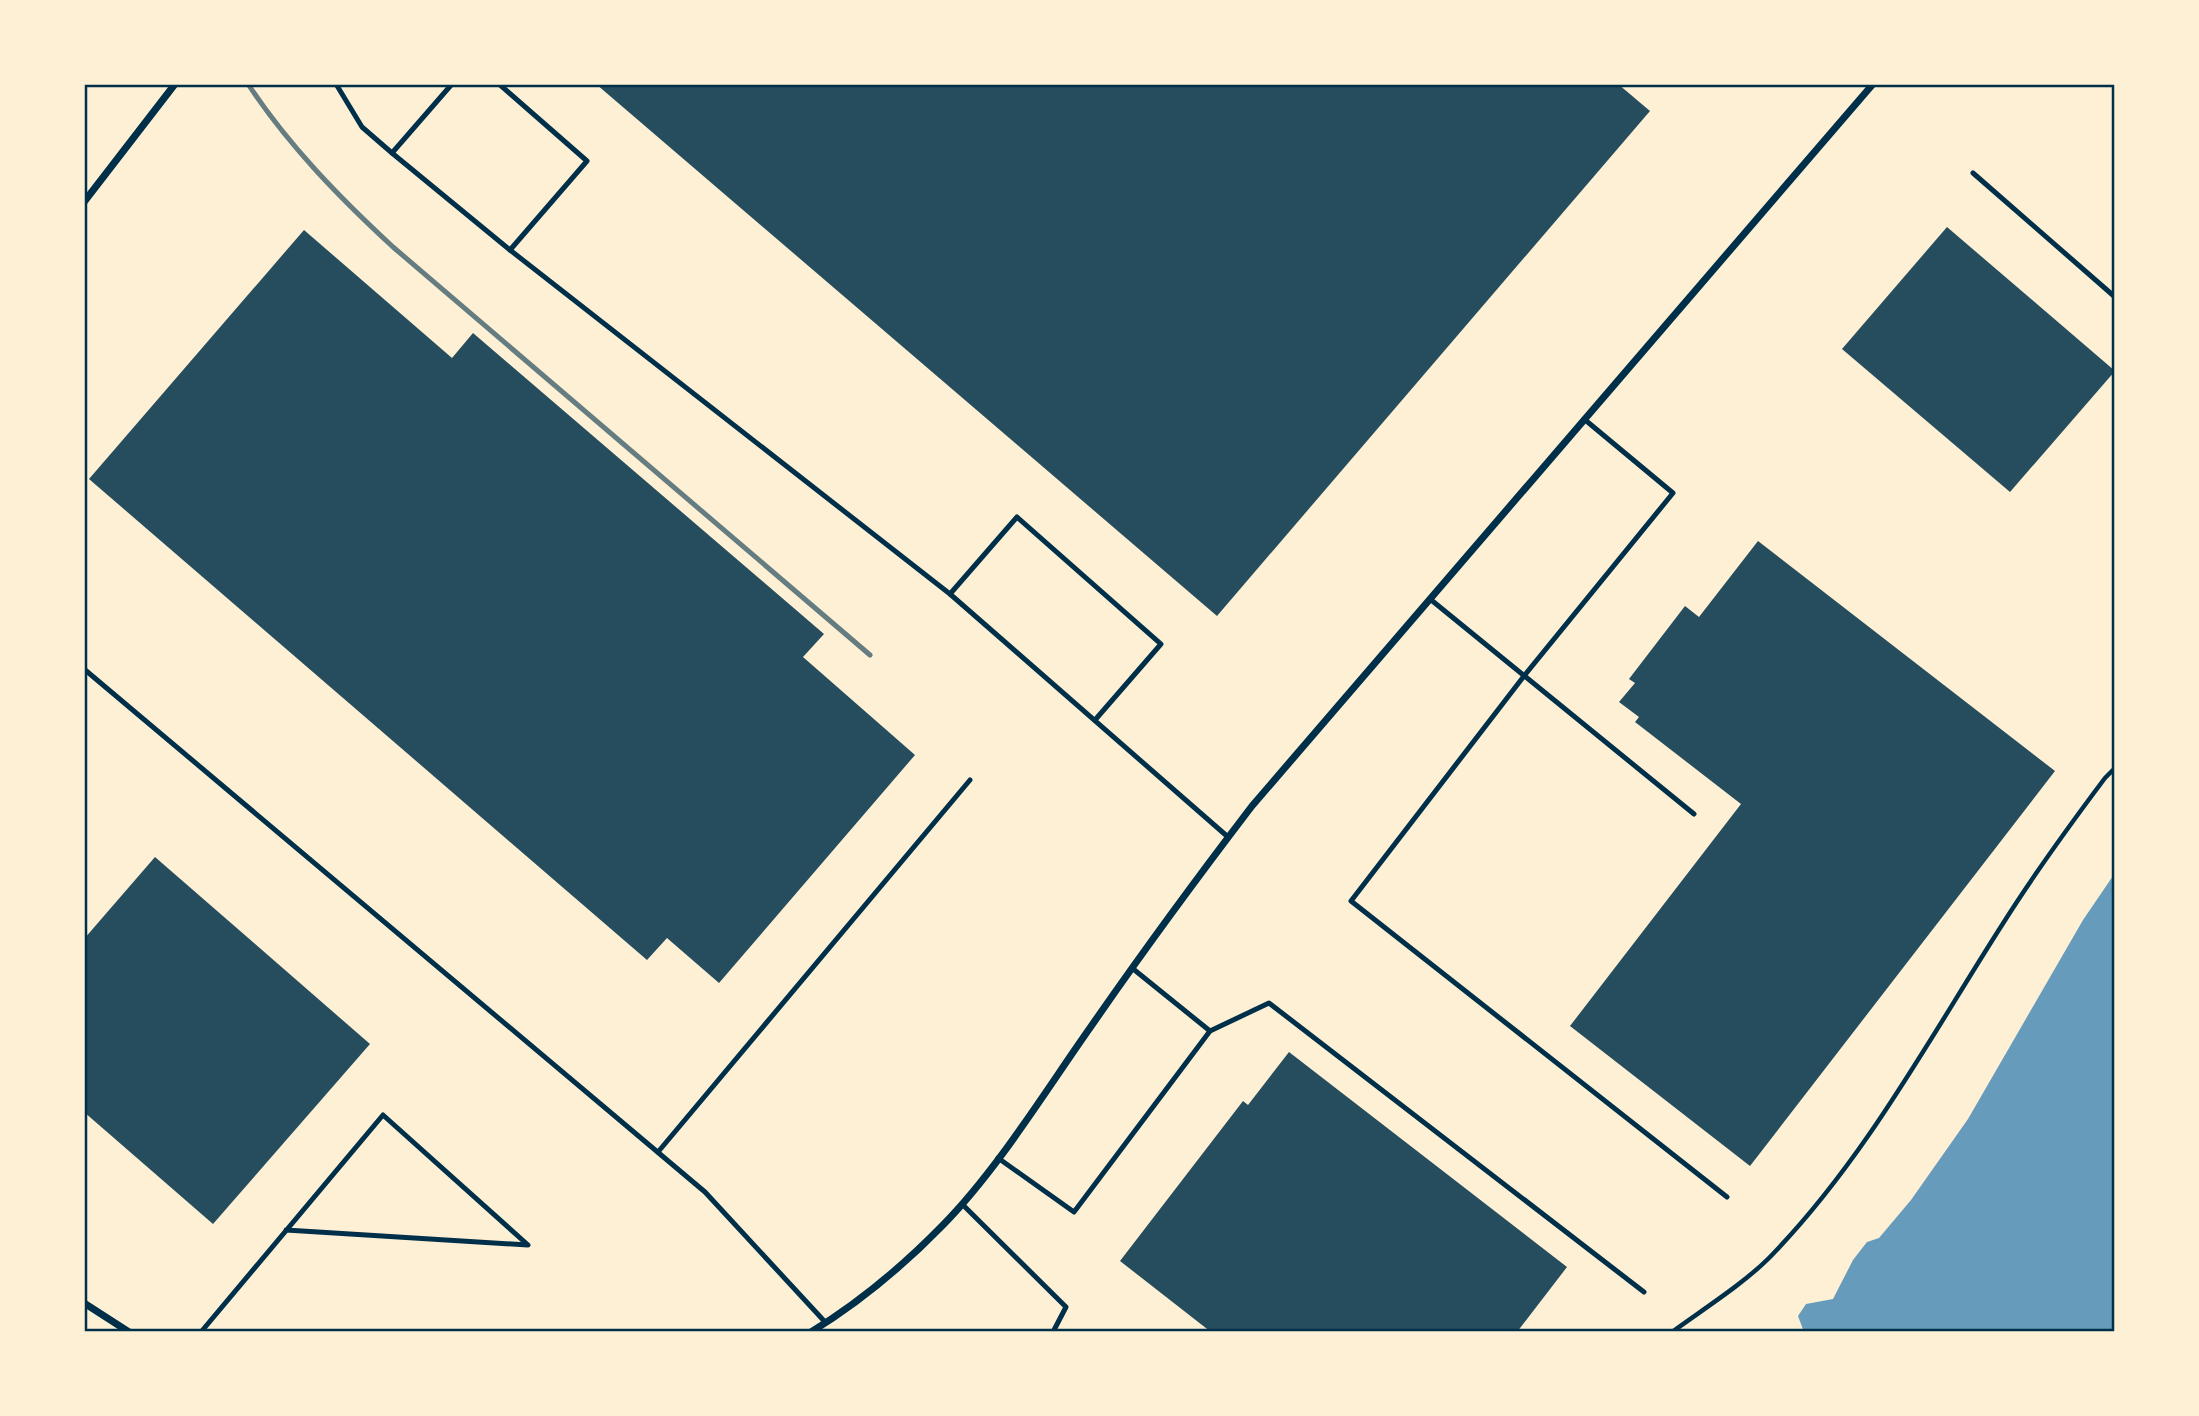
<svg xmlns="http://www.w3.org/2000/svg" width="2199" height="1416" font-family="'PT Sans Narrow',sans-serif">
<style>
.water{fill:#669bbc}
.building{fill:#264d5e}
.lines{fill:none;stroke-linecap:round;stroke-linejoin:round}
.path{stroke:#003049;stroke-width:4.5}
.service{stroke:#003049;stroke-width:5}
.minor{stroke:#003049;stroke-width:7}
.rail{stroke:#657d81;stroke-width:5}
.neatline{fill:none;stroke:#003049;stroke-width:2.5}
</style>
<rect width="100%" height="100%" fill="#fdf0d5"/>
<path class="water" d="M2115,873v459h-311l-6,-16 8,-12 27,-5 20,-39 14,-18 12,-4 32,-38 57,-81 115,-199z"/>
<g class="building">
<path d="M596,84h1022l32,27 -433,505z"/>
<path d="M1947,227l168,144 -105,121 -168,-143z"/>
<path d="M304,230l148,128 21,-25 351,301 -21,23 112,98 -196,228 -52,-45 -20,22 -558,-481z"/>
<path d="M1758,541l297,230 -305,395 -180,-140 171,-222 -106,-82 4,-5 -20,-15 16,-19 -6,-4 56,-73 14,11z"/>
<path d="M155,857l215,187 -157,180 -129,-112v-173z"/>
<path d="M1289,1052l278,215 -50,65h-306l-91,-71 123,-160 5,4z"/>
</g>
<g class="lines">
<path class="path" d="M1672,1332c30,-22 71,-48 97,-74 95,-97 160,-219 233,-333 32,-51 67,-99 103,-147l10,-10"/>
<g class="service">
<path d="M336,84l26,43 30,26 118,97 440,344 278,243"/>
<path d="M499,84l88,77 -77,89"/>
<path d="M392,153l60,-69"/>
<path d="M1973,173l142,124"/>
<path d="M1584,419l89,74 -149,183 -173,225 376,296"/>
<path d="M950,594l67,-77 144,127 -66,76"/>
<path d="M1430,599l264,215"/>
<path d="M84,669l621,523 121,131"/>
<path d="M1210,1031l59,-28 375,289"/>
<path d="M658,1152l312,-372"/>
<path d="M998,1158l76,54 136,-181 -78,-63"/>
<path d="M962,1204l104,103 -13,25"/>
<path d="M201,1332l182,-217 145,130 -242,-15"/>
</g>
<g class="minor">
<path d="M84,202l91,-118"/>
<path d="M84,1303l45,29"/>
<path d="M811,1332c49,-30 92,-66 132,-107 55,-56 103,-135 149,-200 52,-75 105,-147 160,-219l621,-722"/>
</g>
<path class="rail" d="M248,84c40,61 92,114 145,163l477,408"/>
</g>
<rect width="2199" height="1416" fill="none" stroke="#fdf0d5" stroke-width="172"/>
<rect x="86" y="86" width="2027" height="1244" class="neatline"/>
</svg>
